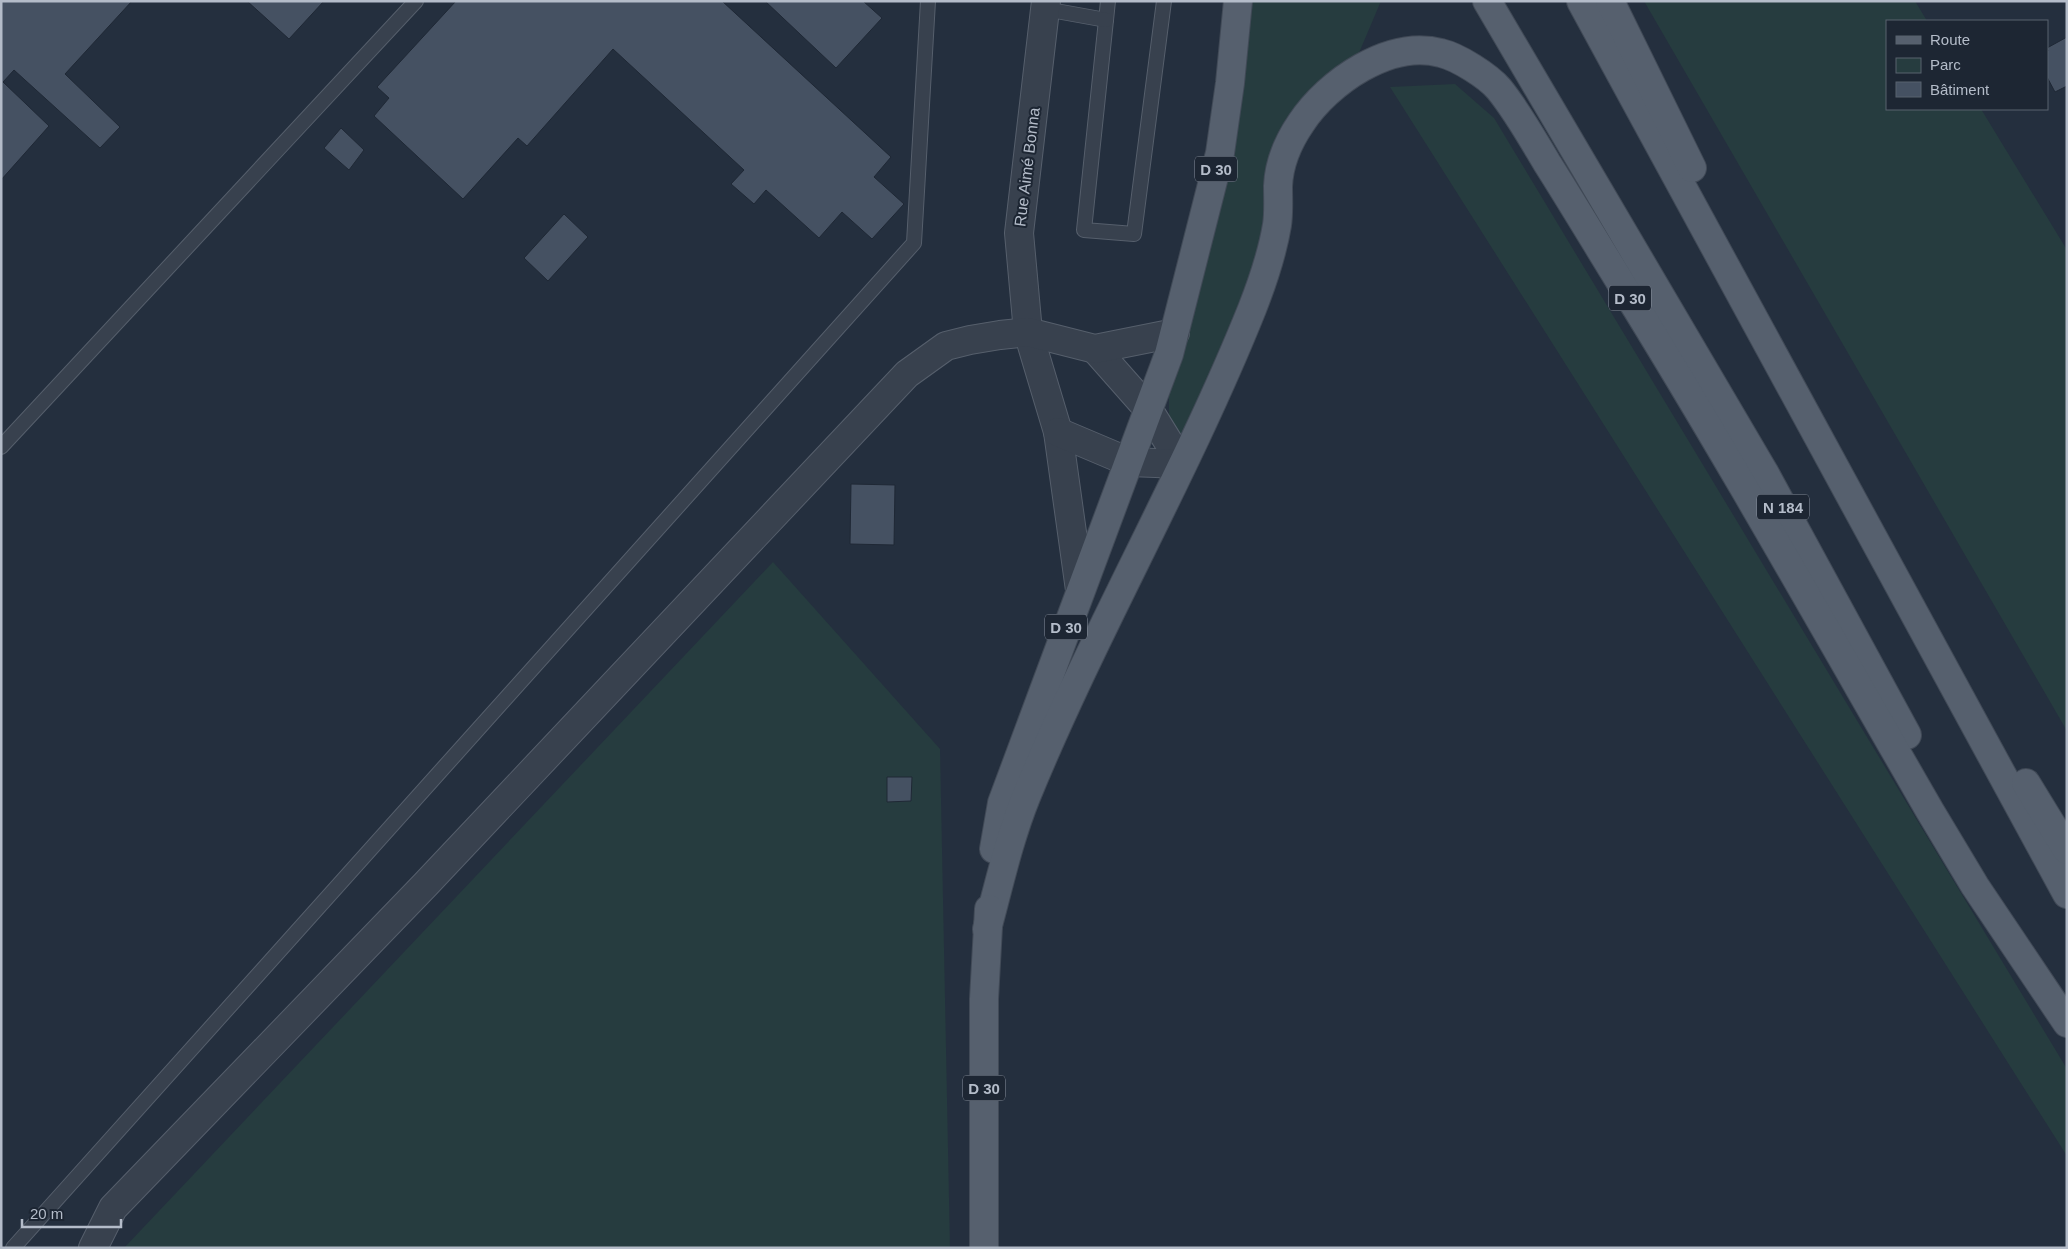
<svg xmlns="http://www.w3.org/2000/svg" width="2068" height="1249" font-family="Arial,sans-serif">
<style>
.green{fill:#263c3f}
.building{fill:#455162;stroke:#1f2835}
.lines{fill:none;stroke-linecap:round;stroke-linejoin:round}
.lane-casing{stroke:#565f6c;stroke-width:16}
.street-casing{stroke:#565f6c;stroke-width:30}
.primary-casing{stroke:#414a57;stroke-width:30}
.lane{stroke:#38414e;stroke-width:14}
.street{stroke:#38414e;stroke-width:28}
.primary{stroke:#56606e;stroke-width:28}
.labels{text-anchor:middle;dominant-baseline:central;stroke-width:4;stroke-linejoin:round;paint-order:stroke}
.shield{fill:#1d2633;stroke:#878f9c;stroke-width:1}
.shield-label{font-size:15px;font-weight:bold;fill:#b4bcc9}
.street-label{font-size:16px;fill:#b4bcc9;stroke:#1d2633}
</style>
<rect width="100%" height="100%" fill="#242f3e"/>
<g class="green">
<path d="M1238,1h143l-31,73 -50,49 -22,95 -96,246 -13,-12v-98z"/>
<path d="M1644,1h271l12,20h-40v88h94l86,141v481z"/>
<path d="M1455,84l39,34 573,951v87l-677,-1069z"/>
<path d="M773,562l167,187 10,499h-826z"/>
</g>
<g class="building">
<path d="M1,1h131l-67,73 55,53 -20,21 -86,-78 -11,12 46,44 -48,54z"/>
<path d="M247,1h77l-35,38z"/>
<path d="M456,1h266l169,156 -17,20 30,27 -32,35 -30,-27 -23,26 -53,-48 -12,14 -23,-20 13,-14 -131,-121 -86,97 -9,-8 -55,61 -89,-83 15,-18 -12,-11z"/>
<path d="M765,1h98l19,17 -46,50z"/>
<path d="M2067,37v49l-12,6 -8,-15v-25l1,-1 -1,-3z"/>
<path d="M341,128l23,22 -15,20 -25,-22z"/>
<path d="M564,214l24,23 -40,44 -24,-23z"/>
<path d="M851,484l44,1 -1,60 -44,-1z"/>
<path d="M887,777h25l-1,24 -24,1z"/>
</g>
<g class="lines">
<g class="lane-casing">
<g id="lane">
<path d="M1108,1l-24,229 50,4 30,-233"/>
<path d="M1045,9l61,11"/>
<path d="M1,447l415,-446"/>
<path d="M13,1248l901,-1005 14,-242"/>
</g>
</g>
<g class="street-casing">
<g id="street">
<path d="M1046,1l-27,232 9,99 30,100 22,158"/>
<path d="M1095,349l53,60 34,55"/>
<path d="M1058,432l71,30 53,2"/>
<path d="M93,1248l20,-40 312,-323 482,-511 39,-28 24,-6 30,-5 28,-3 67,17 80,-16"/>
</g>
</g>
<g class="primary-casing">
<g id="primary">
<path d="M1487,1l277,471 143,263"/>
<path d="M1581,1l486,893"/>
<path d="M1610,1l82,167"/>
<path d="M2026,783l41,67"/>
<path d="M994,849l8,-46 167,-449 51,-201 10,-70 8,-82"/>
<path d="M987,929c12,-44 22,-90 39,-132 68,-166 159,-321 226,-488 11,-28 20,-54 25,-84 2,-13 1,-26 1,-39 1,-23 10,-44 23,-63 27,-41 89,-84 140,-70 17,4 47,23 58,36 18,22 33,49 48,74 26,41 51,83 77,125 106,171 205,348 306,523l45,75 92,137"/>
<path d="M984,1248v-249l5,-90"/>
</g>
</g>
<use href="#lane" class="lane"/>
<use href="#street" class="street"/>
<use href="#primary" class="primary"/>
</g>
<g class="labels">
<g class="shield">
<rect x="1195" y="156.5" width="42" height="25" rx="4"/>
<rect x="1609" y="285.5" width="42" height="25" rx="4"/>
<rect x="1757" y="494.5" width="52" height="25" rx="4"/>
<rect x="1045" y="614.5" width="42" height="25" rx="4"/>
<rect x="963" y="1075.5" width="42" height="25" rx="4"/>
</g>
<g class="shield-label">
<text x="1216" y="169">D 30</text>
<text x="1630" y="298">D 30</text>
<text x="1783" y="507">N 184</text>
<text x="1066" y="627">D 30</text>
<text x="984" y="1088">D 30</text>
</g>
<g class="street-label">
<text transform="translate(1027 167) rotate(-83)">Rue Aimé Bonna</text>
</g>
</g>
<rect width="2068" height="1249" fill="none" stroke="#b4bcc9" stroke-width="5"/>
<rect x="1886" y="20" width="162" height="90" fill="#1d2633" stroke="#59626f"/>
<rect x="1896" y="36" width="25" height="8" fill="#56606e" stroke="#59626f"/>
<text x="1930" y="45" font-size="15" fill="#b4bcc9">Route</text>
<rect x="1896" y="58" width="25" height="15" fill="#263c3f" stroke="#59626f"/>
<text x="1930" y="70" font-size="15" fill="#b4bcc9">Parc</text>
<rect x="1896" y="82" width="25" height="15" fill="#455162" stroke="#59626f"/>
<text x="1930" y="95" font-size="15" fill="#b4bcc9">Bâtiment</text>
<path d="M22 1219v8h99v-8" fill="none" stroke="#b4bcc9" stroke-width="2.5"/>
<text x="30" y="1219" font-size="15" fill="#b4bcc9" stroke="#1d2633" stroke-width="4" paint-order="stroke">20 m</text>
</svg>
